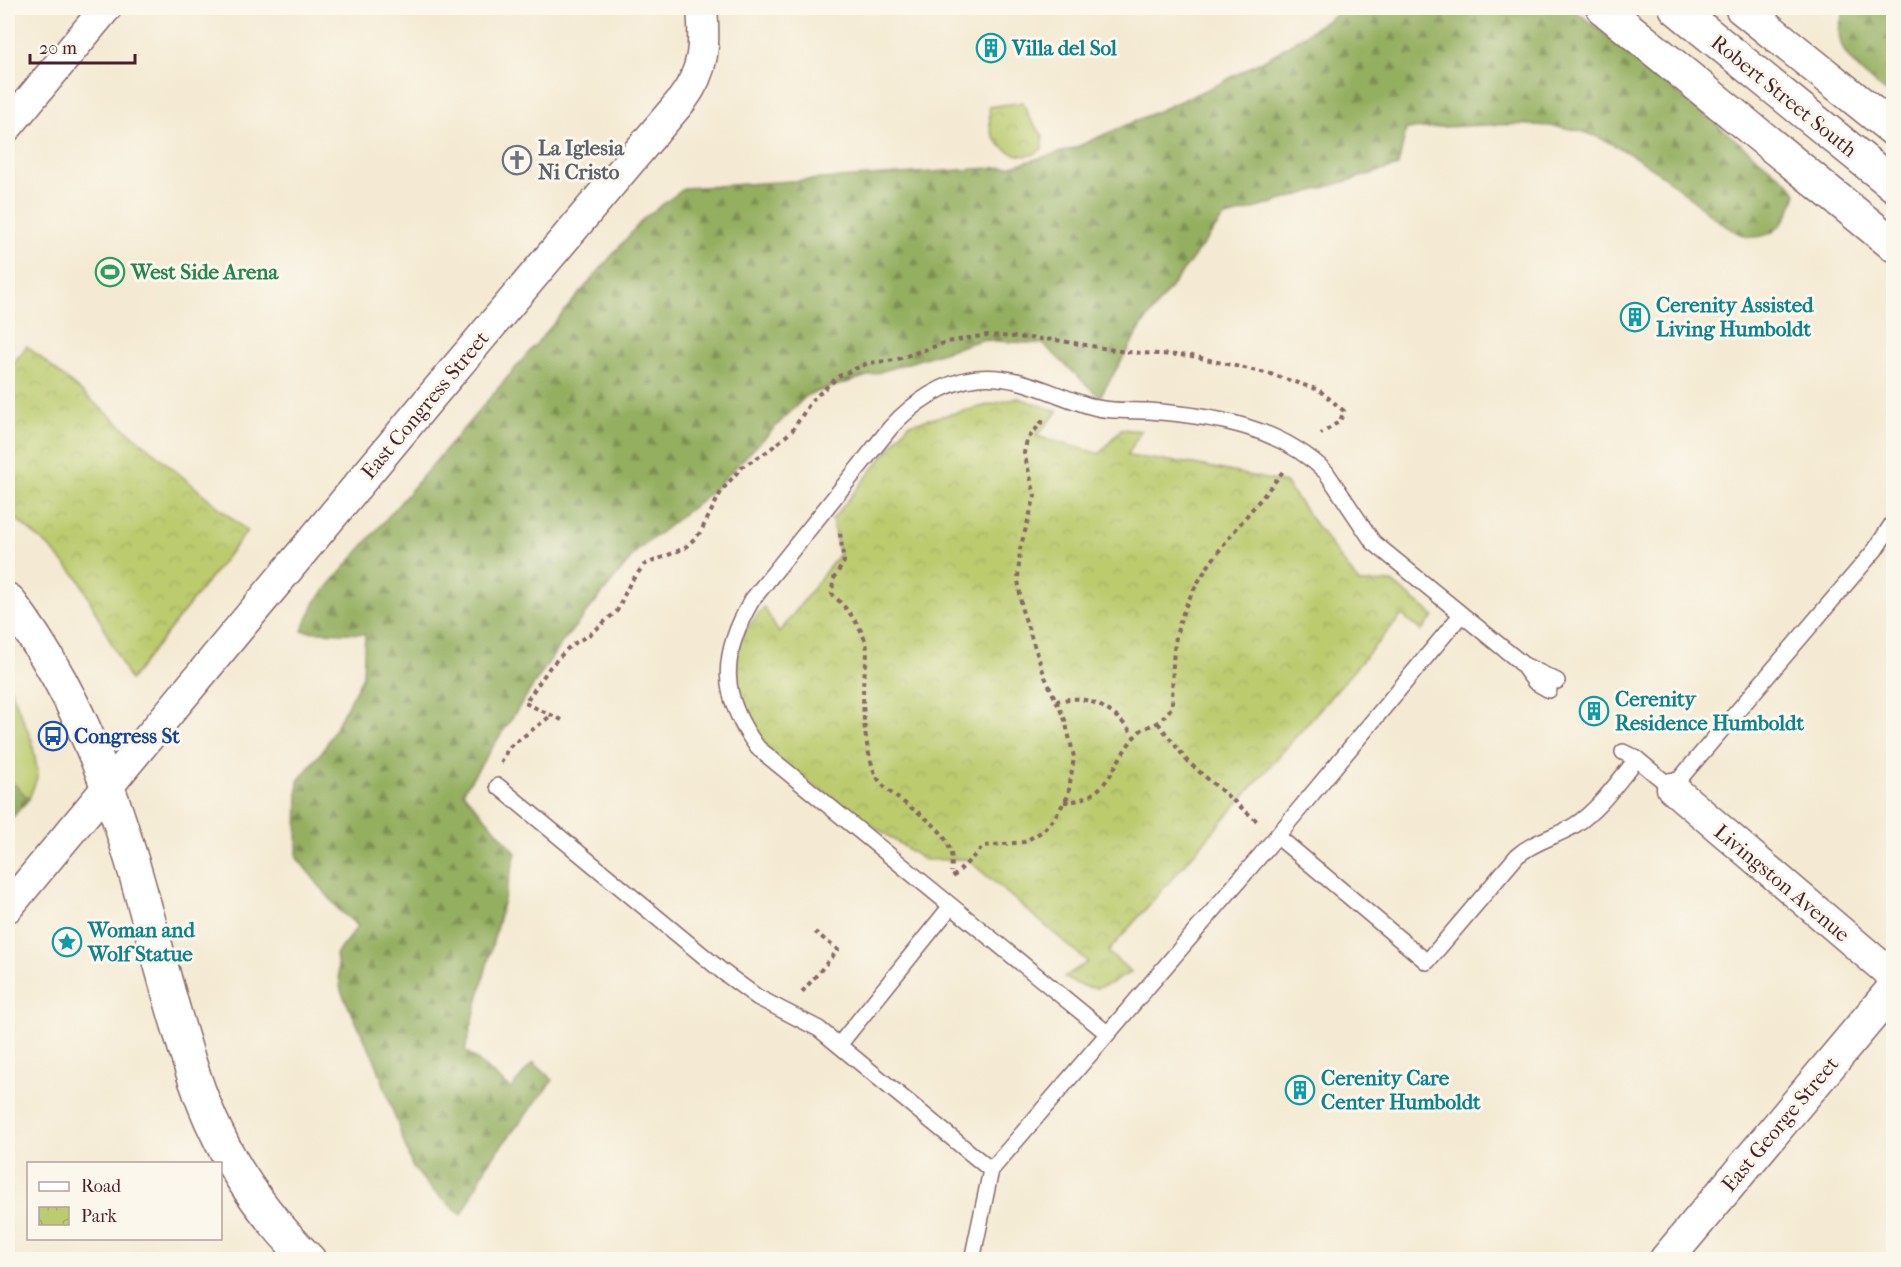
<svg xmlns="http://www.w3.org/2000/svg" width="1901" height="1267" font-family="'IM FELL French Canon',serif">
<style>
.forest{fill:url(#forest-firs);stroke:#6f6746;stroke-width:1.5}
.park{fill:url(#park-crowns);stroke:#82754c;stroke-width:1.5}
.garden{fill:#bbcb6e;stroke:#82754c;stroke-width:1.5}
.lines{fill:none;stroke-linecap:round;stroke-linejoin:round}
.service-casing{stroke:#866666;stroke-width:18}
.minor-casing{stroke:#866666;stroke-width:33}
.tertiary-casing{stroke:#866666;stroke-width:36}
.secondary-casing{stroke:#866666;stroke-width:36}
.path{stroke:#866666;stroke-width:4;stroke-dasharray:4.5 4.5;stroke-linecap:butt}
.service{stroke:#fff;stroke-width:15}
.minor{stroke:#fff;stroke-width:30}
.tertiary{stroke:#fff;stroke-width:33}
.secondary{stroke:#fff;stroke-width:33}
.labels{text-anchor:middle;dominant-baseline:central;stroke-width:6;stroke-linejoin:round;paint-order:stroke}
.culture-label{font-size:21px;font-weight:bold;fill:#0d838f;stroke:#fbf7ec;text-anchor:start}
.street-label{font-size:21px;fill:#4a1f2b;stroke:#fbf7ec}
.worship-label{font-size:21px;font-weight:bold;fill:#5b616d;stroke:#fbf7ec;text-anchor:start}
.leisure-label{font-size:21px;font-weight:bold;fill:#27864d;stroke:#fbf7ec;text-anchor:start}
.transit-label{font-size:21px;font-weight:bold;fill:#164399;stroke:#fbf7ec;text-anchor:start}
</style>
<defs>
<pattern id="forest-firs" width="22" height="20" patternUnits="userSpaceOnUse" patternTransform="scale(1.5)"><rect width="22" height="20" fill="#94af61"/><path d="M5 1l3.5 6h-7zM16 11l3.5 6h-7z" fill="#7b8e50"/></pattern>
<pattern id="park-crowns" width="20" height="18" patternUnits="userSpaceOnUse" patternTransform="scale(1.5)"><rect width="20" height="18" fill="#bbcb6e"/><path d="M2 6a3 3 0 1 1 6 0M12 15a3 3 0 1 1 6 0" fill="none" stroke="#a2ae5f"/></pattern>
</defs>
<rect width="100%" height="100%" fill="#fbf7ec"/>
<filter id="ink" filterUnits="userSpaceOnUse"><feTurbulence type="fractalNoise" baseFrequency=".0167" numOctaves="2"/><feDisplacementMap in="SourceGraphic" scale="12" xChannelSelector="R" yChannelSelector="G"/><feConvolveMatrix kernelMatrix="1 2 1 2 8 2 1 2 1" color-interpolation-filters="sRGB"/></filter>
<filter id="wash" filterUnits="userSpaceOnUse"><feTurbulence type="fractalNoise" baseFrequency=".008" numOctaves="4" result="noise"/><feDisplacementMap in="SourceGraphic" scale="24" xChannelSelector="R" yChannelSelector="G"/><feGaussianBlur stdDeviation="1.35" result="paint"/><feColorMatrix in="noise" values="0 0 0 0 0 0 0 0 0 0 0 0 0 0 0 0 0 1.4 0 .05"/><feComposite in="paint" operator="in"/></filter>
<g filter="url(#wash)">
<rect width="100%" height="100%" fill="#f4ead3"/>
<g class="forest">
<path d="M1346,8h226l217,175 7,10c-6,23 -18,45 -44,44 -23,-1 -63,-42 -82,-56 -25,-18 -54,-38 -83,-48 -46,-15 -132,-6 -181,-4l-8,37 -175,52 -82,109 -41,70 -57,-53 -62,-4 -174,55 -98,99 -72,57 -77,94 -97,147 53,61 -51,197 46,39 22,-27 20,18 -65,83 -26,52 -31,-26 -19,-23 -35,-101 -36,-74 -5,-37 22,-28 -18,-15 -43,-53 1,-77 26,-32 39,-73 2,-42 -63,-3 13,-29 329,-384 41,-30 323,-21 64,-18 147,-65 56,-30z"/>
<path d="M1847,8h46v90c-28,-24 -72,-49 -46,-90z"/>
<path d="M8,778l21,21 -21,23z"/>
</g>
<g class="park">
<path d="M1023,102l7,17 13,17 -1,13c-17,15 -43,2 -51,-18 -2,-7 -1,-17 -2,-24z"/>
<path d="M27,346l220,185 -117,149 -51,-101 -30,-32 -41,-35v-142z"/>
<path d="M1018,398l40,13 -22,25 64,18 21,-25 20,2 -14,25 67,8 91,19 74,100 33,-1 42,34 -13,15 -19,-16 -294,337 23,20c-28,17 -37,23 -67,5l24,-15 -121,-103 -43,1 -166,-112 -17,-23 -12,-74 35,-44 15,26 60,-79 -7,-34 77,-96z"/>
</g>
<path class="garden" d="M8,683l24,58 6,34 -9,24 -21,-21z"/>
</g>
<g filter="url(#ink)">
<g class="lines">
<g class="service-casing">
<g id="service">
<path d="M1522,664l35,17"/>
<path d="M1623,752l14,7 35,29 203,-238 19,-29"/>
<path d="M498,786l225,186 34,25 62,32 172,141"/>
<path d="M1277,836l150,126 90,-106c17,-15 39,-19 58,-31 25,-16 43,-44 62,-66"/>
<path d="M1107,1033l-349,-285c-39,-52 -38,-93 -6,-148l139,-173c22,-24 52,-45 86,-49 42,-4 75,17 113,28 18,6 41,4 59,5 65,5 129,15 177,61l47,70 147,120 15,20 14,8"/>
<path d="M839,1045l112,-139"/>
<path d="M972,1260l19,-90 286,-334 184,-221"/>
</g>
</g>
<g class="minor-casing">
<g id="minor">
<path d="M8,126l98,-118"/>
<path d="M1672,788l222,189"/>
<path d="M8,907l423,-510 251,-297c23,-30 23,-56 20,-92"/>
</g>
</g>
<g class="tertiary-casing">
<g id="tertiary">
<path d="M8,600c43,56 76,122 100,188 27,74 45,152 67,227 12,40 23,79 41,116 22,48 56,92 93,129"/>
<path d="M1666,1260l228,-272"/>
</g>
</g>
<g class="secondary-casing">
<g id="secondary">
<path d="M1603,8l291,237"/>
<path d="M1676,8l218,177"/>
<path d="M1742,8l152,122"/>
</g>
</g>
<g class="path">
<path d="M840,533l4,29 -11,18 -1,14c14,13 28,30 34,49 3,12 -2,29 -3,42 0,30 1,57 11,86 14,37 86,46 77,101"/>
<path d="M1056,701c7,-1 17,-3 24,-2 22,3 44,21 55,39"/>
<path d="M562,720l-37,-17 25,-36 20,-21 22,-13 25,-22 13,-28 14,-18 41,-17 15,-15 22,-43 20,-23 26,-16 24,-20 20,-31 27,-24 29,-13 27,-3 52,-18 40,-7 69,5 70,12 66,4 78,18 49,16 25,21 -4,10 -19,13"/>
<path d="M1158,723l30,39 69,59"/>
<path d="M501,763l7,-15 44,-33"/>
<path d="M1064,802c48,-2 47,-42 75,-70 5,-5 14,-6 20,-11 5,-3 9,-9 13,-14 1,-27 -1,-55 7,-82 16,-56 70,-109 105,-155"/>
<path d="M953,877l31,-31 40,-4 19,-11 12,-14 13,-21 6,-39 -9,-37 -20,-43 -23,-67 -4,-31 2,-30 15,-53 -11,-43 3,-13 18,-22"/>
<path d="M802,992l36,-42 -23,-18"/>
</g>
<use href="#service" class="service"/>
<use href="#minor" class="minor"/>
<use href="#tertiary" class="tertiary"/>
<use href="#secondary" class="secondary"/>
</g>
</g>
<defs>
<g id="building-ring" transform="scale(1.5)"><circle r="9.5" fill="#fbf7ec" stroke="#0f9aa8" stroke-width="1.5"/><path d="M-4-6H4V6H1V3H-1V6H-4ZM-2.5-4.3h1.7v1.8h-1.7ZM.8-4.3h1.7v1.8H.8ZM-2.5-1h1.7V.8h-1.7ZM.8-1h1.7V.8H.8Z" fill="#0f9aa8"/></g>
<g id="church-ring" transform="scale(1.5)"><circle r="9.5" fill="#fbf7ec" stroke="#6b7280" stroke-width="1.5"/><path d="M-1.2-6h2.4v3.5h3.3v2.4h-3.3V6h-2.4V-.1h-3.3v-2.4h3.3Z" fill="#6b7280"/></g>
<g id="stadium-ring" transform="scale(1.5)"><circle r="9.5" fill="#fbf7ec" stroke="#2e9e5b" stroke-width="1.5"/><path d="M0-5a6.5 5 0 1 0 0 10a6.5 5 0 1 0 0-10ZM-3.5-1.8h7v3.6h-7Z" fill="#2e9e5b"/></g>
<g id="bus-ring" transform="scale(1.5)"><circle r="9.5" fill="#fbf7ec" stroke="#1a4fb4" stroke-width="1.5"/><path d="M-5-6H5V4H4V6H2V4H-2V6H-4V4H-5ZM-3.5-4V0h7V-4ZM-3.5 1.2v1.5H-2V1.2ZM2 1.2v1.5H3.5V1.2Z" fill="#1a4fb4"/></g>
<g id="sight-ring" transform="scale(1.5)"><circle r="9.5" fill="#fbf7ec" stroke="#0f9aa8" stroke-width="1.5"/><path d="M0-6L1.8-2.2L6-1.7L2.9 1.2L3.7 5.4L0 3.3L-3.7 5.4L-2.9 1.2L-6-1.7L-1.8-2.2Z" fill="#0f9aa8"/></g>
</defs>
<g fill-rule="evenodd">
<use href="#building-ring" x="991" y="48"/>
<use href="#church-ring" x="517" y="160"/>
<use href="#stadium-ring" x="110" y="272"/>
<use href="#building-ring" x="1635" y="317"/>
<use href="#building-ring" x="1594" y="711"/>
<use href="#bus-ring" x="53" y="736"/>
<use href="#sight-ring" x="67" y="942"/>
<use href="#building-ring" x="1300" y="1090"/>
</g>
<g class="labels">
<g class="culture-label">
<text x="1012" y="48">Villa del Sol</text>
<text x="1656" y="305">Cerenity Assisted<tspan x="1656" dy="24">Living Humboldt</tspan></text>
<text x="1615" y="699">Cerenity<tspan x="1615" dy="24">Residence Humboldt</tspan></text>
<text x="88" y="930">Woman and<tspan x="88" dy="24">Wolf Statue</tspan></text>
<text x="1321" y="1078">Cerenity Care<tspan x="1321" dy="24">Center Humboldt</tspan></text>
</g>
<g class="street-label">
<text transform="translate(1784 96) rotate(39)">Robert Street South</text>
<text transform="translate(425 405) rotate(-50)">East Congress Street</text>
<text transform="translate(1782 883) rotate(40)">Livingston Avenue</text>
<text transform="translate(1780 1124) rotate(-50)">East George Street</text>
</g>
<g class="worship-label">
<text x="538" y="148">La Iglesia<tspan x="538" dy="24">Ni Cristo</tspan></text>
</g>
<g class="leisure-label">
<text x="131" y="272">West Side Arena</text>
</g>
<g class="transit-label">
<text x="74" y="736">Congress St</text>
</g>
</g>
<rect width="1901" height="1267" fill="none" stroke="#fbf7ec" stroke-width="30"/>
<rect x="27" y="1162" width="195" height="78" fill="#fbf7ec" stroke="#b4a19f" stroke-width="1.5"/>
<rect x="39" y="1182" width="30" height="9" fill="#ffffff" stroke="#b4a19f" stroke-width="1.5"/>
<text x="81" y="1192" font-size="18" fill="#4a1f2b">Road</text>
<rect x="39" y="1207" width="30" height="18" fill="url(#park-crowns)" stroke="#b4a19f" stroke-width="1.5"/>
<text x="81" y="1222" font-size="18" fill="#4a1f2b">Park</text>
<path d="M30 54v9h105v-9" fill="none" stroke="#4a1f2b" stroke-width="3"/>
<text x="39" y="54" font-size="18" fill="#4a1f2b" stroke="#fbf7ec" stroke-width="4.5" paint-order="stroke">20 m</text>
</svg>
